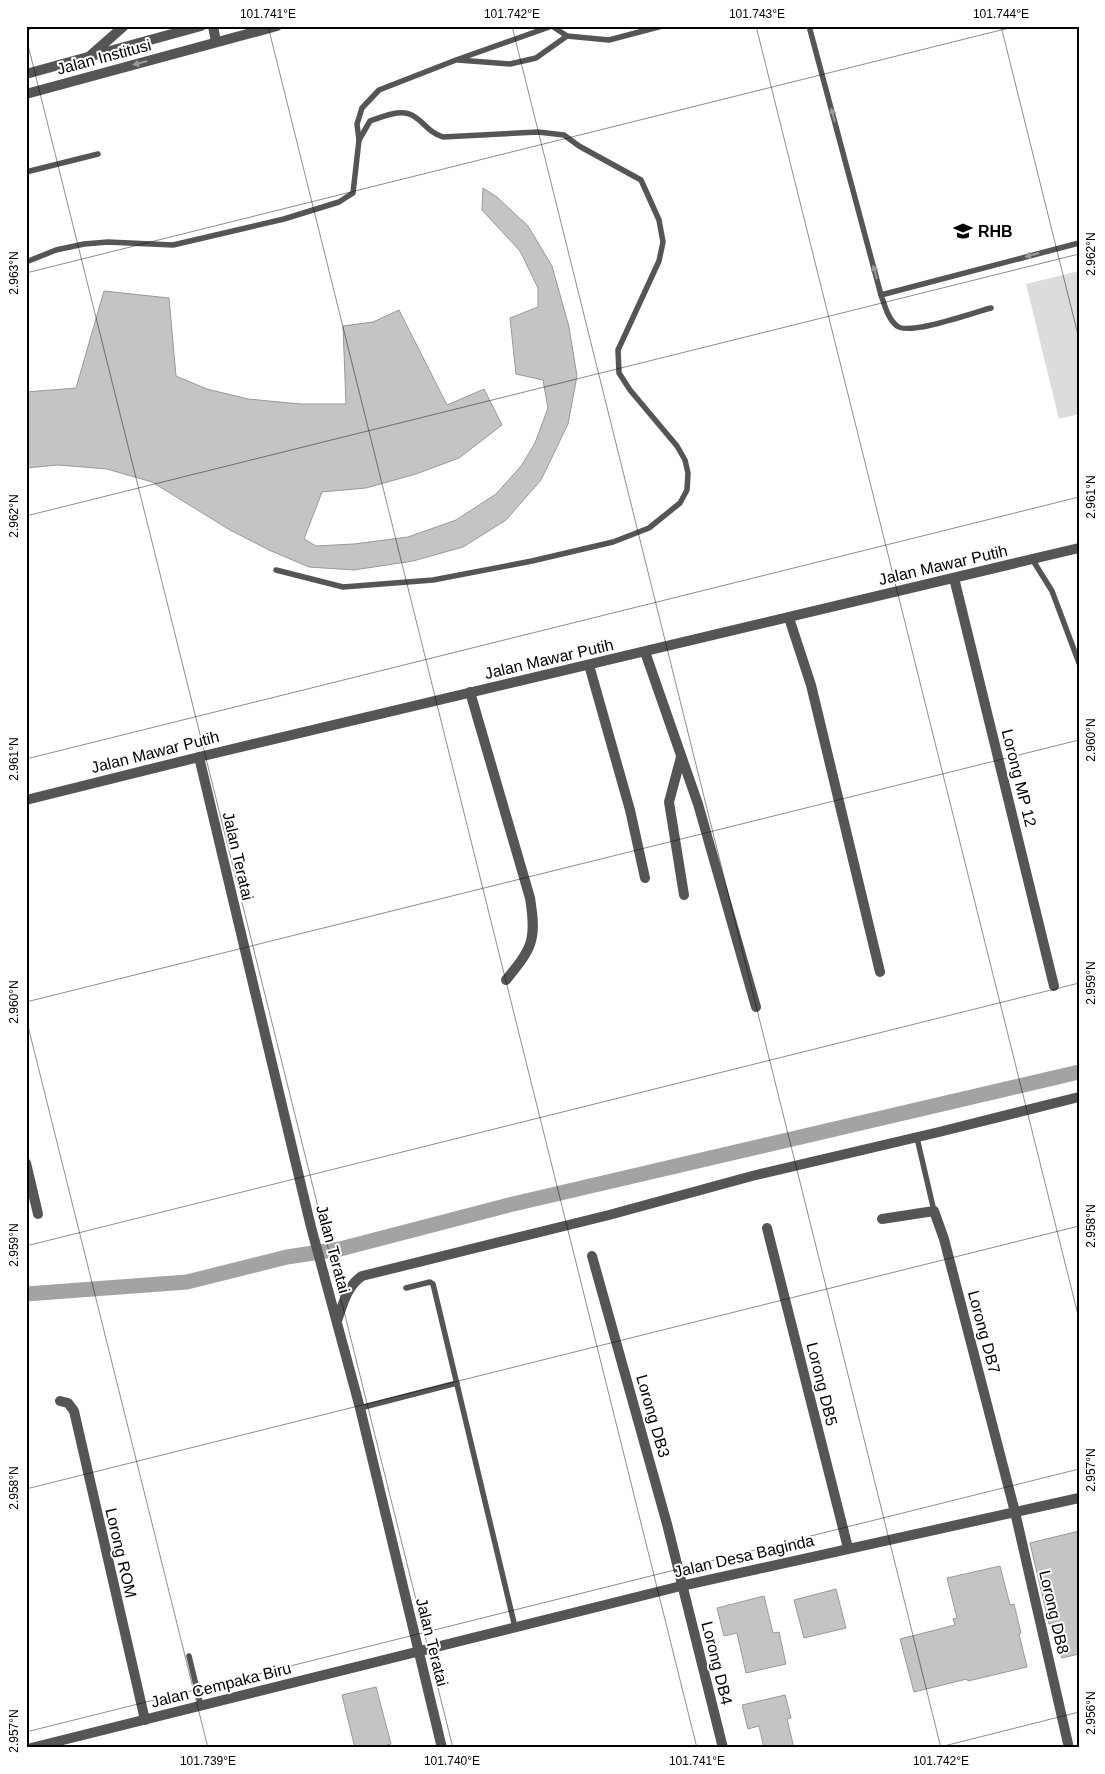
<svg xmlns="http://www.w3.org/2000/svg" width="1105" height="1774" font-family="Arial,sans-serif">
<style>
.green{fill:#dcdcdc}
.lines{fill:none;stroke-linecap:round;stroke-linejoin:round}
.canal{stroke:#a3a3a3;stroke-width:15}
.building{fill:#c4c4c4;stroke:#999}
.service{stroke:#555;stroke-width:5.5}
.minor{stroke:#555;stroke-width:10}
.tertiary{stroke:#555;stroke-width:10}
.oneway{fill:#999}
.ticks{fill:none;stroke:#000;stroke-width:1;stroke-opacity:0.45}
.labels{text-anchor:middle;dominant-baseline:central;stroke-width:4;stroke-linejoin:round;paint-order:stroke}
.street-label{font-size:16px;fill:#000;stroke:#fff}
.poi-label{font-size:16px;font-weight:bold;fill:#000;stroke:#fff;text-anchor:start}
.neatline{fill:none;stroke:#000;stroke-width:2}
.ticks-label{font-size:12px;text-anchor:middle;fill:#000}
</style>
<rect width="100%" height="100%" fill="#fff"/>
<path class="green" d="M1079,271v143l-20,5 -33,-135z"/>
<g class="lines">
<path class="canal" d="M26,1294l161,-12 100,-25 53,-8 169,-44 570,-133"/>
</g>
<g class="building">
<path d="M483,188l14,9 31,29 24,40 17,61 8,49 -9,48 -27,56 -35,40 -43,27 -50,14 -59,9 -45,-3 -40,-17 -39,-20 -78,-48 -45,-13 -49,-4 -32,3v-76l50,-4 28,-97 65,7 7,78 31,13 41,10 53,5h45l-3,-78 30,-4 26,-12 48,95 37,-16 18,36 -43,33 -43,16 -50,14 -44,4 -18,47 12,7 38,-2 54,-7 48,-17 40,-26 26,-29 13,-22 13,-35 -5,-28 -27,-6 -6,-56 28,-11v-19l-18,-37 -38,-41z"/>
<path d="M1079,1531v123l-17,4 -8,-35 -5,1 -19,-81z"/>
<path d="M1000,1566l10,39 4,-1 7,29 -2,1 8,33 -59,14 -1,-2 -53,13 -14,-53 55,-14 -2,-6 4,-1 -10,-40z"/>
<path d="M836,1589l10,39 -42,10 -10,-38z"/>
<path d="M764,1596l9,37 6,-1 7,32 -40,9 -9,-40 -13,3 -7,-28z"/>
<path d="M376,1687l15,57 -15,4h-21l-13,-53z"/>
<path d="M785,1695l6,23 -4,1 7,29h-30l-5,-22 -11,3 -6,-24z"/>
</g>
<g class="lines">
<g class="service">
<path d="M552,26l15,10 42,4 53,-14"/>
<path d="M809,26l72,269 198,-52"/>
<path d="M458,60l52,4 26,-6 31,-22"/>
<path d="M359,140l-2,-16 5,-16 17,-18 77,-30 96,-34"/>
<path d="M26,172l72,-18"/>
<path d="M26,262l30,-12 28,-6 24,-2 65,3 111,-26 55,-17 14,-9 6,-53 11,-19c13,-4 32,-14 45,-4 12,8 13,15 28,20l95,-5 26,3 15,11 62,34 18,40 4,22 -4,19 -41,89 1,23 11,17 47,56 8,14 3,13 -1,17 -7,13 -31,25 -36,14 -81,19 -99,19 -90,7 -67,-17"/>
<path d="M881,295c4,11 7,24 16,31 12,10 78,-14 94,-18"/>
<path d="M1032,559l20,32 27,72"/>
<path d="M917,1138l17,73"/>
<path d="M406,1288l24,-6 3,2 82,343"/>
<path d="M360,1408l97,-25"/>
<path d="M189,1656l12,50"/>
</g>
<g class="minor">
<path d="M954,578l100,408"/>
<path d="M789,618l22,67 69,287"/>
<path d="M645,652l53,152 58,203"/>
<path d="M589,665l41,145 15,68"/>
<path d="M470,692l60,206c7,43 2,50 -24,82"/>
<path d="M199,757l112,470 49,181 82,340"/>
<path d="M681,757l-12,45 15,93"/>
<path d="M26,800l173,-43 880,-209"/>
<path d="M26,1163l12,51"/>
<path d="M882,1219l52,-8 10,28 71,273 54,236"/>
<path d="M767,1228l81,320"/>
<path d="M592,1256l75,268 56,224"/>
<path d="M337,1321c6,-17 10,-35 25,-45l247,-61 143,-39 187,-44 140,-35"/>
<path d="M60,1401l8,2 6,8 71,309"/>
</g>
<g class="tertiary">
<path d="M213,26l3,16"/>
<path d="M91,55l33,-29"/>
<path d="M26,74l175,-48"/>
<path d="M26,94l251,-68"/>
<path d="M31,1748l650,-162 398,-88"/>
</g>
</g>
<defs><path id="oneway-solid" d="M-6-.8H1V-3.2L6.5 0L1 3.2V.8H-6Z" transform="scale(1.25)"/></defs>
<g class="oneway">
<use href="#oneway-solid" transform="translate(140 63) rotate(165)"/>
<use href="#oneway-solid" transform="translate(833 115) rotate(-105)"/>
<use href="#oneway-solid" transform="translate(1032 255) rotate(165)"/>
<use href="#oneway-solid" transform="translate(875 272) rotate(-105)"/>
</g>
<path class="ticks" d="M268,26l429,1722M512,26l429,1722M756,26l323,1293M1001,26l78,313M26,30l17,-4M26,37l427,1711M26,273l991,-247M26,516l1053,-262M26,759l1053,-262M26,1002l1053,-262M26,1018l182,730M26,1246l1053,-263M26,1489l1053,-263M26,1732l1053,-263M936,1748l143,-36"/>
<defs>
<g id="university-bare" transform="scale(1.5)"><path d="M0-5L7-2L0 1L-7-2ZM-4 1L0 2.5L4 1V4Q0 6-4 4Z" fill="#000" stroke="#fff" stroke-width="2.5" paint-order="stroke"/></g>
</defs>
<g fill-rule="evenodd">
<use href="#university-bare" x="963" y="231"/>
</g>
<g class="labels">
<g class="street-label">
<text transform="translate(104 57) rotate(-15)">Jalan Institusi</text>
<text transform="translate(943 565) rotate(-13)">Jalan Mawar Putih</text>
<text transform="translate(549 659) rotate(-13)">Jalan Mawar Putih</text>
<text transform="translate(155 752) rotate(-14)">Jalan Mawar Putih</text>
<text transform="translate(1019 778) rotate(76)">Lorong MP 12</text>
<text transform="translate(238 856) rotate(77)">Jalan Teratai</text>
<text transform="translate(333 1249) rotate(75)">Jalan Teratai</text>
<text transform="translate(984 1332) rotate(75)">Lorong DB7</text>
<text transform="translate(822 1384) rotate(76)">Lorong DB5</text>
<text transform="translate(653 1416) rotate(74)">Lorong DB3</text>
<text transform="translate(121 1553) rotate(77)">Lorong ROM</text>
<text transform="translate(744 1556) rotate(-13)">Jalan Desa Baginda</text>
<text transform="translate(1054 1612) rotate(77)">Lorong DB8</text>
<text transform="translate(432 1642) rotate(76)">Jalan Teratai</text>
<text transform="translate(717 1663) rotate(76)">Lorong DB4</text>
<text transform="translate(221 1685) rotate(-14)">Jalan Cempaka Biru</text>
</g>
<g class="poi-label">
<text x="978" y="231">RHB</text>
</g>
</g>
<rect width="1105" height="1774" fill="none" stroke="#ffffff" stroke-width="55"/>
<rect x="28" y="28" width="1050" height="1718" class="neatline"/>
<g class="ticks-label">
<text x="268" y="18">101.741°E</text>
<text x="512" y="18">101.742°E</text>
<text x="757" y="18">101.743°E</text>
<text x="1001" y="18">101.744°E</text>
<text transform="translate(1091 254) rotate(-90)" y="4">2.962°N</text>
<text transform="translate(14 273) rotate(-90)" y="4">2.963°N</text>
<text transform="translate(1091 497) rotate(-90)" y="4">2.961°N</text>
<text transform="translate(14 516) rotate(-90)" y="4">2.962°N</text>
<text transform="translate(1091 740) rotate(-90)" y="4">2.960°N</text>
<text transform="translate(14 759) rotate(-90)" y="4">2.961°N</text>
<text transform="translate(1091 983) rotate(-90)" y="4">2.959°N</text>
<text transform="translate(14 1002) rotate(-90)" y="4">2.960°N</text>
<text transform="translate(1091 1226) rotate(-90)" y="4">2.958°N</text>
<text transform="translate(14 1245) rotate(-90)" y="4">2.959°N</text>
<text transform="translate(1091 1470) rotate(-90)" y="4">2.957°N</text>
<text transform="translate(14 1488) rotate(-90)" y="4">2.958°N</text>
<text transform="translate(1091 1713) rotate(-90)" y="4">2.956°N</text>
<text transform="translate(14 1731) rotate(-90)" y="4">2.957°N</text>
<text x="208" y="1765">101.739°E</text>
<text x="452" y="1765">101.740°E</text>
<text x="697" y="1765">101.741°E</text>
<text x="941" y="1765">101.742°E</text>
</g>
</svg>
